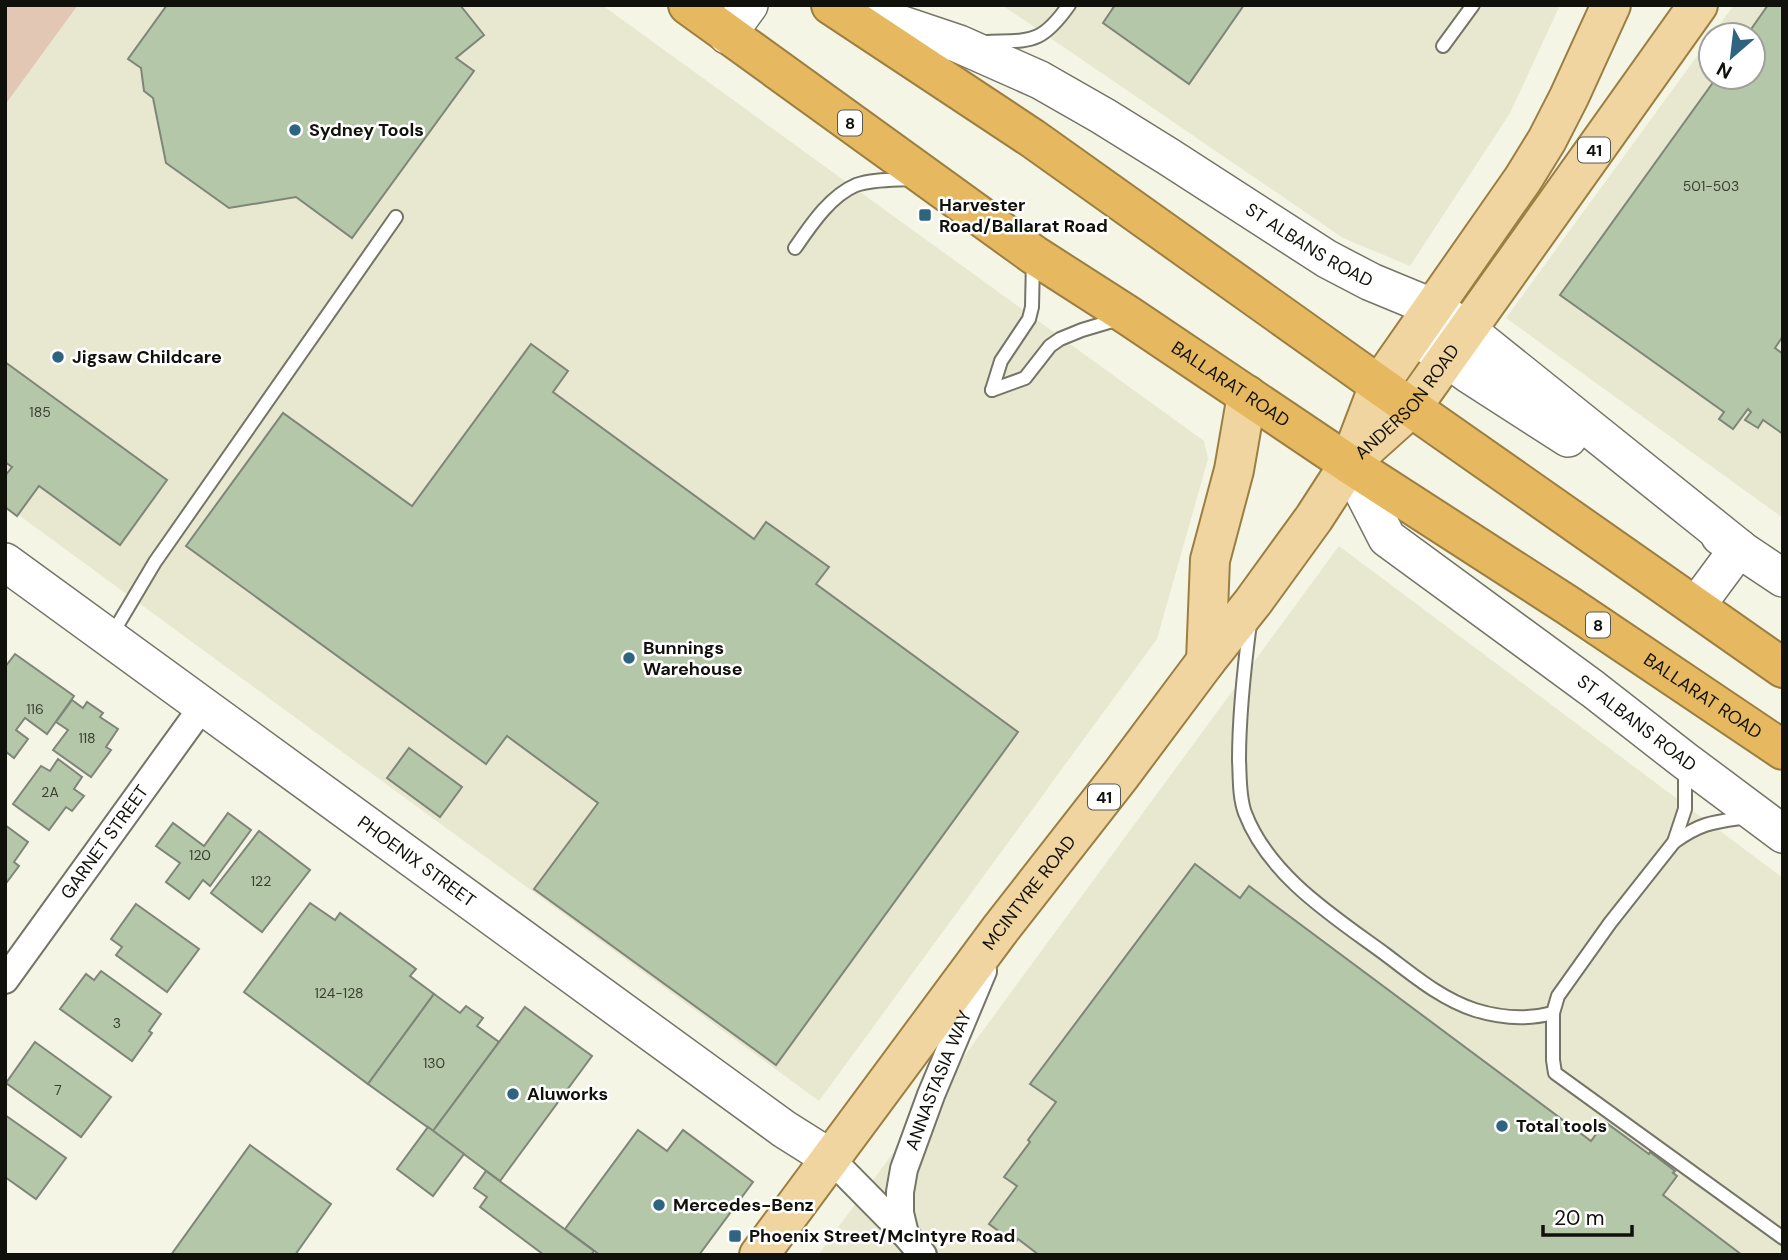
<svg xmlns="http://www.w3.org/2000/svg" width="1788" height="1260" font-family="'DM Sans',sans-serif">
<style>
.built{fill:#e8e8d0}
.green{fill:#e2c7b5}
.building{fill:#b4c7a8;stroke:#7e8579;stroke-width:2}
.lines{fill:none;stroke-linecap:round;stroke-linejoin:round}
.lane-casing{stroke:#757567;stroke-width:16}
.street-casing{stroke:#757567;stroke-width:30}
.secondary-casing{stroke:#757567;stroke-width:40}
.primary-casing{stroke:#9b7e42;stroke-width:42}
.highway-casing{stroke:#9b7e42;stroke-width:42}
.lane{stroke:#fff;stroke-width:12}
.street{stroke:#fff;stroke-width:26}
.secondary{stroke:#fff;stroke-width:37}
.primary{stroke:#f0d5a0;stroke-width:38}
.highway{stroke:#e6b960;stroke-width:38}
.poi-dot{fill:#2e647f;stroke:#fff;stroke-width:2.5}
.labels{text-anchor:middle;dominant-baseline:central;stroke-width:5;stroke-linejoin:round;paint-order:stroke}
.number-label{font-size:14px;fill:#3a3e32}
.shield{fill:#fff;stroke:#585854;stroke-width:2}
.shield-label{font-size:16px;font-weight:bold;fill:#11110b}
.poi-label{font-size:18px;font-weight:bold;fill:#11110b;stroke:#fff;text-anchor:start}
.street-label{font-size:18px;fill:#11110b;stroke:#fff}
</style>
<rect width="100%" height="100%" fill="#f4f5e4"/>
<g class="built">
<path d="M78,5h524l602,436 4,18 -51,180 -338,462 -814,-596v-400z"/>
<path d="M1002,5h558l-50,108 -100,153 -67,-28z"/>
<path d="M1734,5h49v513l-277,-200 205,-281v40h42v-42h-41z"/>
<path d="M1339,546l444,332v377h-965z"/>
</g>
<path class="green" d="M5,5h73l-73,100z"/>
<g class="building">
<path d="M167,5h293l24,30 -28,23 18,13 -122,167 -56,-41 -67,11 -63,-45 -13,-65 -9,-7 -3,-23 -13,-9z"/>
<path d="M1115,5h129l-55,79 -86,-61z"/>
<path d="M1768,5h15v331l-8,12 8,6v80l-20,-14 -5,8 -13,-8 6,-8 -3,-3 -15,20 -14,-10 5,-7 -164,-117 157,-218h36v-42h-6z"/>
<path d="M531,344l37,27 -15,21 201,147 12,-17 63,45 -13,17 202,148 -242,333 -242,-176 64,-86 -91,-67 -21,28 -300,-218 97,-133 129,93z"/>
<path d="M5,362l162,118 -47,65 -81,-59 -22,30 -12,-9v-31l7,-9 -7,-5z"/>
<path d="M15,654l59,42 -27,38 -22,-16 -9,12 12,9 -14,19 -9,-7v-84z"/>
<path d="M72,700l11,8 4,-6 16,11 -3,4 18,12 -12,18 5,3 -20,27 -38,-27 15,-20 -12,-8z"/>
<path d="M409,748l53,39 -22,30 -53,-39z"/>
<path d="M58,759l24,18 -8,12 10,7 -12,15 -6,-4 -17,23 -36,-26 28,-38 9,5z"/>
<path d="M228,813l23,17 -41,56 -7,-6 -14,19 -23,-17 14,-19 -24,-17 17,-23 31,23z"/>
<path d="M5,825l23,17 -14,20 5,4 -12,16 -2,-1z"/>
<path d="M259,831l51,39 -48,62 -51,-39z"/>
<path d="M1195,864l45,34 9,-12 342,255 14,-19 44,32 1,-2 25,19 -2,2 4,3 -14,19 79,60h-703l-21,-16 -3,4 -26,-19 28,-38 -13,-9 26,-35 -2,-2 28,-38 -26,-18z"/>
<path d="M310,903l25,17 5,-7 76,56 -6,7 24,18 -66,90 -124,-92z"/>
<path d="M136,904l63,45 -32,43 -51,-37 6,-8 -11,-8z"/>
<path d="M101,971l60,43 -12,17 3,2 -20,28 -72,-52 26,-35 8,6z"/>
<path d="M434,994l26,19 6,-7 17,12 -6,8 22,16 -66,89 -65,-47z"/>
<path d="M525,1007l67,49 -92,125 -67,-50z"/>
<path d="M35,1042l76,55 -30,40 -75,-54z"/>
<path d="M5,1115l61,43 -30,41 -31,-22z"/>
<path d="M428,1127l36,27 -31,42 -36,-27z"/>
<path d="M638,1130l29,21 16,-21 70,52 -54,73h-99l-35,-26z"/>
<path d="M250,1145l81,59 -36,51h-124z"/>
<path d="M486,1171l108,80 -3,4h-47l-64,-48 7,-10 -13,-9z"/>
</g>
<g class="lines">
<g class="lane-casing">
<g id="lane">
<path d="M984,42c46,-2 56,4 85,-37"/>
<path d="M1443,46l30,-41"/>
<path d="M795,248c16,-23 35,-52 61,-63 17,-6 38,-5 55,-6"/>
<path d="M992,390l33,-12 25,-32 10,-7 22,-9 37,-11"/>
<path d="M992,390l9,-29 28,-42 3,-12 1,-47"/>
<path d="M1250,623c-6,46 -11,91 -11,137 1,18 0,37 6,53 24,63 88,103 140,141 28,21 56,45 90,56 26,8 52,10 78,3"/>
<path d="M111,636l44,-74 241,-345"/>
<path d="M1685,770v39l-11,33 -64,81 -52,73 -5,17v47l2,13 228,165"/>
<path d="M1674,842c28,-20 40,-20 74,-25"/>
</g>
</g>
<g class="street-casing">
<g id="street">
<path id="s1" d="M5,980l198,-274"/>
<path d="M830,1158l75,76 18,21"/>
<path id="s2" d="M905,1234l-5,-21v-21l4,-23 27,-74 52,-124"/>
</g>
</g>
<g class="secondary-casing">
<g id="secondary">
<path id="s3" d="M843,5l116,39 81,36 63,36 66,41 158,102 44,23 63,26 32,21 273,219"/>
<path d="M727,35l22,-30"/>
<path d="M1421,340l49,35 98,63"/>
<path id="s4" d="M1349,464l38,74 206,151 91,71 99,74"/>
<path d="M1720,536l63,42"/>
<path id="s5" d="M5,562l779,567 46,29"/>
<path d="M1696,606l43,-58"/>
</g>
</g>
<g class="primary-casing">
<g id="primary">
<path id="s6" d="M1353,460l59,-53 286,-402"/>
<path d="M1206,661l4,-101 24,-90 13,-75"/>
<path id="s7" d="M759,1255l240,-324 121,-155 86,-115 47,-59 61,-84 35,-54 30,-79 144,-206 24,-39 22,-43 42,-92"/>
</g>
</g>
<g class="highway-casing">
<g id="highway">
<path id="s8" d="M688,5l346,250 95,61 220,148 220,142 214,144"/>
<path d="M831,5l201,133 347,247 404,283"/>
</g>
</g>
<use href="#lane" class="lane"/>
<use href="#street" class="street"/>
<use href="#secondary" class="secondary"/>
<use href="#primary" class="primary"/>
<use href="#highway" class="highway"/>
</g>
<g class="poi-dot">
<circle cx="295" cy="130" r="7"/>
<rect x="918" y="208" width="14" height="14" rx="3.5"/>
<circle cx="58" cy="357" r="7"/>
<circle cx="629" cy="658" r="7"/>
<circle cx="513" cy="1094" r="7"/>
<circle cx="1502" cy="1126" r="7"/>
<circle cx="659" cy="1205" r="7"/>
<rect x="728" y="1229" width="14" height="14" rx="3.5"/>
</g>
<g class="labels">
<g class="number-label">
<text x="1711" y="186">501-503</text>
<text x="40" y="412">185</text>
<text x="35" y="709">116</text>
<text x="87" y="738">118</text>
<text x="50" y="792">2A</text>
<text x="200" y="855">120</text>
<text x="261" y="881">122</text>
<text x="339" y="993">124-128</text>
<text x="117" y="1023">3</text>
<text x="434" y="1063">130</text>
<text x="58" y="1090">7</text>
</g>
<g class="shield">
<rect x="838" y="110.5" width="24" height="25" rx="5"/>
<rect x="1578" y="137.5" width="32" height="25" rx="5"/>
<rect x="1586" y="612.5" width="24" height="25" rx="5"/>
<rect x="1088" y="784.5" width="32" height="25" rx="5"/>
</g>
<g class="shield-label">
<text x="850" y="123">8</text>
<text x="1594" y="150">41</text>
<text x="1598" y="625">8</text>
<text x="1104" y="797">41</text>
</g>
<g class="poi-label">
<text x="309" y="130">Sydney Tools</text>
<text x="939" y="205">Harvester<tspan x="939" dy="21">Road/Ballarat Road</tspan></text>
<text x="72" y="357">Jigsaw Childcare</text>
<text x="643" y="648">Bunnings<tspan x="643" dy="21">Warehouse</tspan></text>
<text x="527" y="1094">Aluworks</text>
<text x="1516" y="1126">Total tools</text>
<text x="673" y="1205">Mercedes-Benz</text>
<text x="749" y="1236">Phoenix Street/McIntyre Road</text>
</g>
<g class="street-label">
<text stroke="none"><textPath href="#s3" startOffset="527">ST ALBANS ROAD</textPath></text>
<text stroke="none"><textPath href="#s8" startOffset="662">BALLARAT ROAD</textPath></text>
<text stroke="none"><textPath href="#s6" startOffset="80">ANDERSON ROAD</textPath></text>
<text stroke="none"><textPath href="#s8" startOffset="1228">BALLARAT ROAD</textPath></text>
<text stroke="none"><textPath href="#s4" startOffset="394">ST ALBANS ROAD</textPath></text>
<text stroke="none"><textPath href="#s1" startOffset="170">GARNET STREET</textPath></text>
<text stroke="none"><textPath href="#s5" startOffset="509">PHOENIX STREET</textPath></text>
<text stroke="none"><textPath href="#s7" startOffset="452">MCINTYRE ROAD</textPath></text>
<text stroke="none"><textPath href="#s2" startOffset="161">ANNASTASIA WAY</textPath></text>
</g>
</g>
<rect width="1788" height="1260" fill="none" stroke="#11110b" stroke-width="14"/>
<g transform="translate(1732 56) rotate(208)"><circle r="33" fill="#ffffff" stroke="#a0a09d" stroke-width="2"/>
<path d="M0-5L12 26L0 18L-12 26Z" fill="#2e647f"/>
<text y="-10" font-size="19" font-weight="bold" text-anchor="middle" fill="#11110b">N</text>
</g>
<path d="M1543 1225v10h89v-10" fill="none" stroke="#11110b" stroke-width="3.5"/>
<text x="1554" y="1225" font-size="21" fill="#11110b" stroke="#ffffff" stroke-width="5" paint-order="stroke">20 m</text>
</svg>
